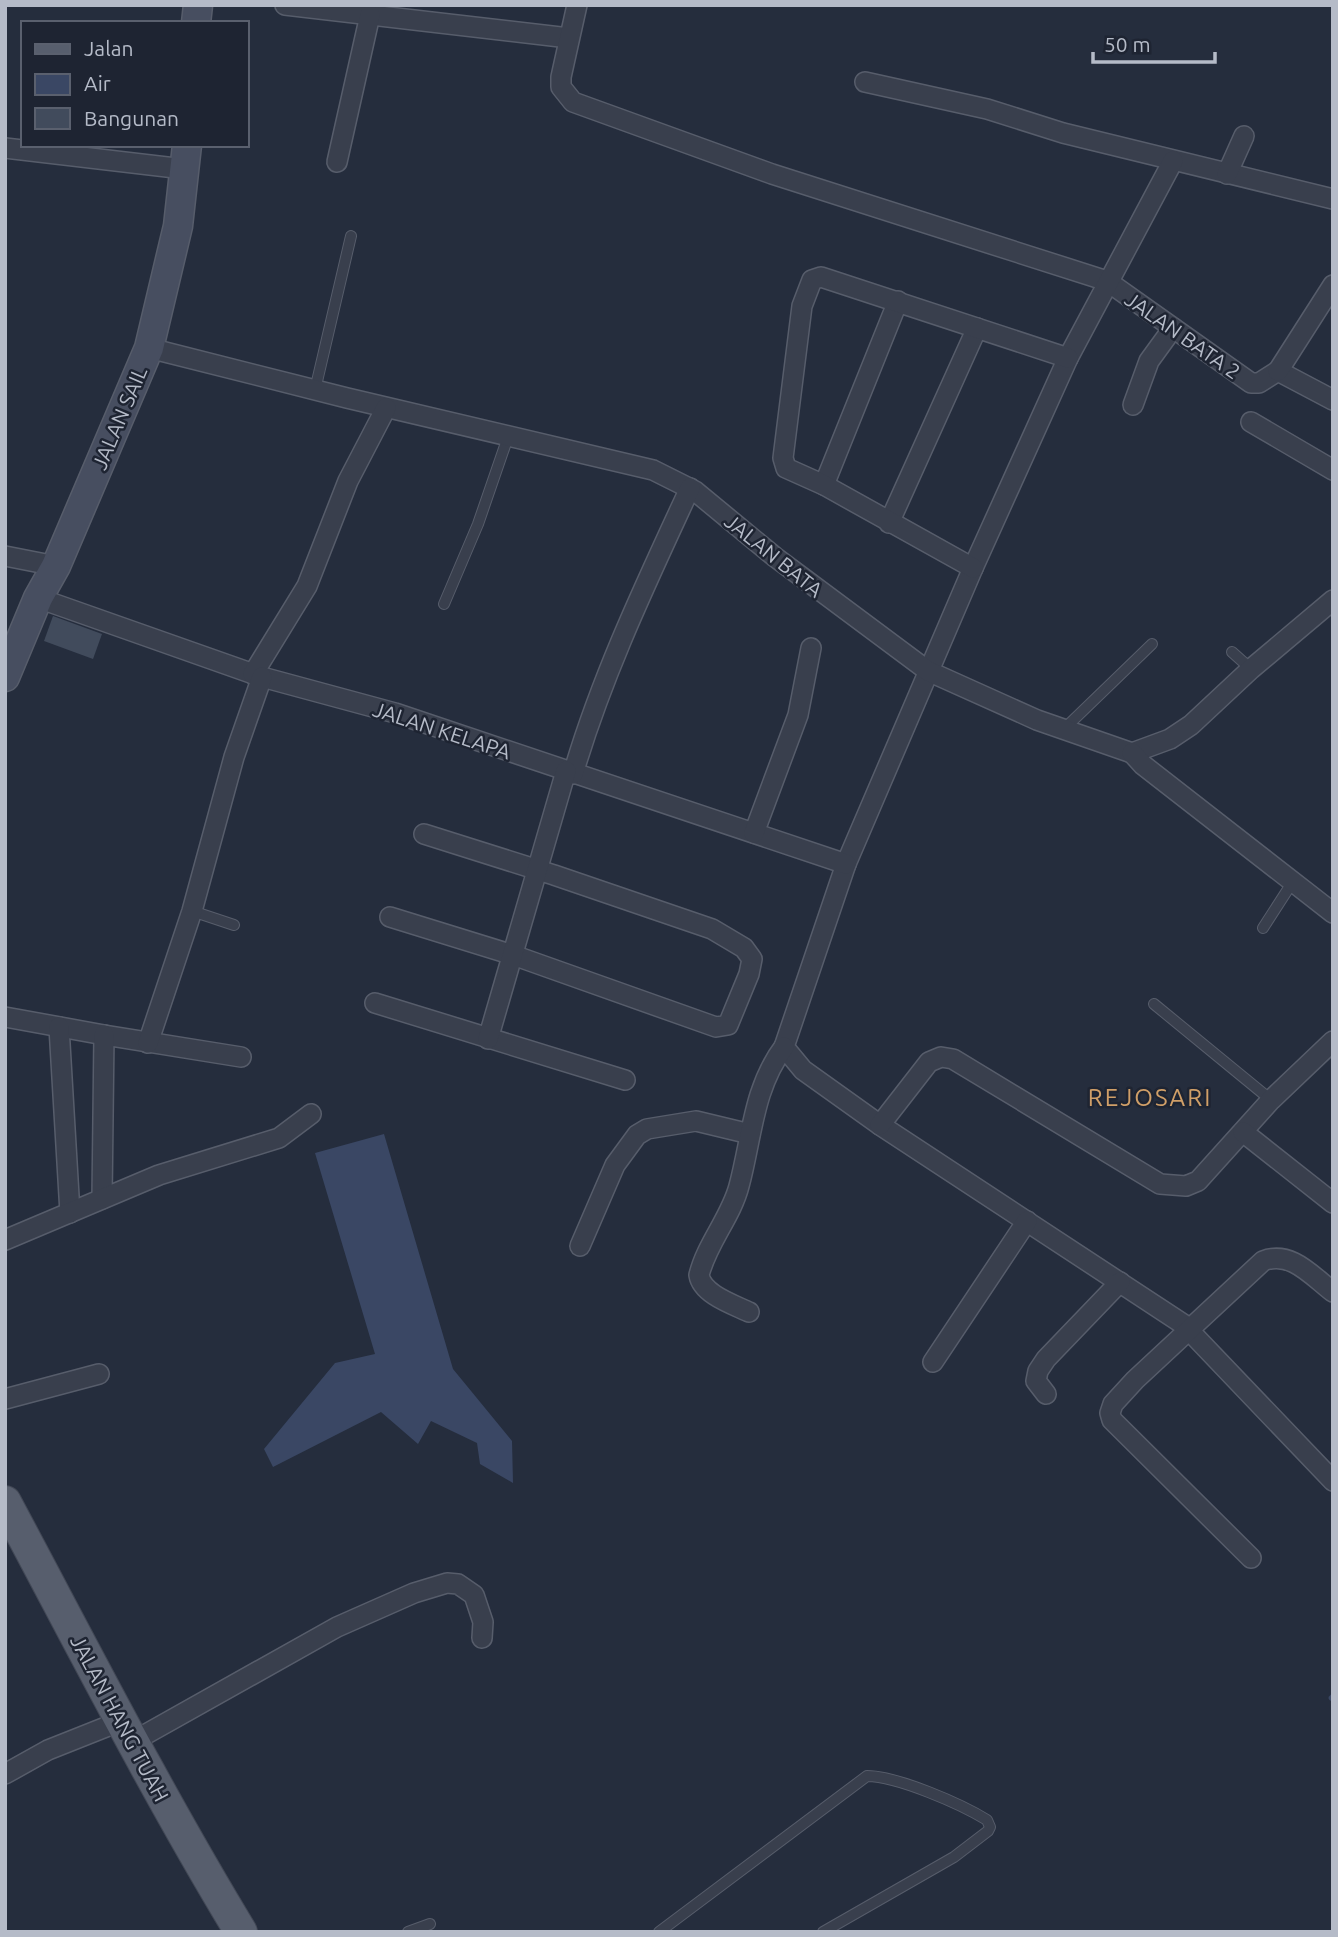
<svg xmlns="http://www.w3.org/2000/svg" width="1338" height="1937" font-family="Ubuntu,sans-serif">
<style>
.water{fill:#3a4764}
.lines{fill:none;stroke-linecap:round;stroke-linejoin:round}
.stream{stroke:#3a4764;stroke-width:5}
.building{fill:#414b5c}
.lane-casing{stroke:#575d6b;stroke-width:12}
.street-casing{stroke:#575d6b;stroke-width:22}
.secondary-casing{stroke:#575d6b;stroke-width:31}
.primary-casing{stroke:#424856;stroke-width:34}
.lane{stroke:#393f4d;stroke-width:10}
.street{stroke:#393f4d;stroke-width:19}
.secondary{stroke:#474e60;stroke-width:28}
.primary{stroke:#575e6d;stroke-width:32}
.labels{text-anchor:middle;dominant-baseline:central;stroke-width:5;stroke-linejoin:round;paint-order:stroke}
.street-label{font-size:21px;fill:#b5bbc8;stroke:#1e2432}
.quarter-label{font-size:24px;letter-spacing:2px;fill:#d09f68;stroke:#1e2432}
</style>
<rect width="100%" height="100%" fill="#252d3d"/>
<path class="water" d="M384,1134l69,235 59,72 1,42 -33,-19 -3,-21 -46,-22 -13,23 -37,-32 -108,55 -9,-18 71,-86 40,-9 -60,-201z"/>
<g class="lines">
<path class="stream" d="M1331,1698l2,-2"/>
</g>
<path class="building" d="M53,616l49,18 -9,25 -49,-18z"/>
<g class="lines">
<g class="lane-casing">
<g id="lane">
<path d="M315,390l36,-154"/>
<path d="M444,604l34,-80 30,-87"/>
<path d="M1232,652l19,17"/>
<path d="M1064,729l88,-85"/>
<path d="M192,911l42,14"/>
<path d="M1263,928l29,-45"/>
<path d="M1154,1004l117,96"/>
<path d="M408,1932l22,-8"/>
<path d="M659,1932l208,-156c30,0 94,28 120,44l3,7 -2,4 -34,26 -131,75"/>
</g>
</g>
<g class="street-casing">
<g id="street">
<path d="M285,5l284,33"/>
<path d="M577,5l-16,72v10l12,15 199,72 335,107 144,102h8l19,-12 55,29"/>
<path d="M865,82l122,27 76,24 270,66"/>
<path d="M5,148l179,21"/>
<path d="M1173,161l-105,197 -95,210 -127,296 -62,183 19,23 77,55 303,199 150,157"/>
<path d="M337,162l33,-147"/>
<path d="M1227,174l17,-38"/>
<path d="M149,348l198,50 306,72 42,21 80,66 153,114 109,49 95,33 38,-14 21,-14 60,-56 82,-69"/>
<path d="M1278,371l55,-86"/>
<path d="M1133,405l16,-44 24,-33"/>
<path d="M1251,422l82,48"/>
<path d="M824,485l74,-184"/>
<path d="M889,523l88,-195"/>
<path d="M5,556l51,10"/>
<path d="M973,568l-149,-83 -38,-17 -3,-10 19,-152 10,-26 9,-3 247,81"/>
<path d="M38,598l224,79 133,36 451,151"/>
<path d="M253,674l54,-88 41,-105 38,-73"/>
<path d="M1132,753l11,12 190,148"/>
<path d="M573,774c29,-99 74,-193 117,-286"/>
<path d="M754,833l44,-118 13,-67"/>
<path d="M390,917l123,38 203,72 12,-2 21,-51 3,-15 -8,-11 -32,-19 -158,-54 -130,-41"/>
<path d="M375,1003l250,77"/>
<path d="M5,1017l99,18 137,22"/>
<path d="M59,1027l11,186"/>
<path d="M488,1039l78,-268"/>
<path d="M148,1043l44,-132 42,-154 28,-80"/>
<path d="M880,1125l49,-63 12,-5 12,2 207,125 26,2 12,-5 73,-81 62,-59"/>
<path d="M1243,1132l90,71"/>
<path d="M102,1199l2,-164"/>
<path d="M5,1240l154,-65 120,-37 32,-24"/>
<path d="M580,1246l35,-81 22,-30 10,-6 49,-8 54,13"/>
<path d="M749,1312c-17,-8 -47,-18 -50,-37 8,-32 32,-58 40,-89 13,-48 14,-98 45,-139"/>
<path d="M933,1362l94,-141"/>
<path d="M1046,1394l-10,-13 2,-10 8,-12 74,-77"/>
<path d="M5,1399l94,-25"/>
<path d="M1251,1558l-139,-138 -2,-7 3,-9 22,-24 128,-119c28,-11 49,15 70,31"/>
<path d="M132,1742l205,-115 77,-34 33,-10 11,1 16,11 9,27 -1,16"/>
<path d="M5,1774l43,-24 73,-29"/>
</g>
</g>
<g class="secondary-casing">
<g id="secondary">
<path d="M196,23l2,-18"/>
<path d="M5,677l33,-79 18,-32 93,-218 29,-122 9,-81"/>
</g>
</g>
<g class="primary-casing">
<path id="primary" d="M5,1502c77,144 151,290 236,430"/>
</g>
<use href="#lane" class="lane"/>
<use href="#street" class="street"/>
<use href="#secondary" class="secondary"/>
<use href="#primary" class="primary"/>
</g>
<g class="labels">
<g class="street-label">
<text transform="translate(1183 335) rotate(35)">JALAN BATA 2</text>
<text transform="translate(119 418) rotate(-67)">JALAN SAIL</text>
<text transform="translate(774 555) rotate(39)">JALAN BATA</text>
<text transform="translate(442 730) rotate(18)">JALAN KELAPA</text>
<text transform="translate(120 1718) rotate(62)">JALAN HANG TUAH</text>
</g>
<g class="quarter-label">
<text x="1150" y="1097">REJOSARI</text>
</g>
</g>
<rect width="1338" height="1937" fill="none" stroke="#b5bbc8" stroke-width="14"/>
<rect x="21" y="21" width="228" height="126" fill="#1e2432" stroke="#5a606e" stroke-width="2"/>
<rect x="35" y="44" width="35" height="10" fill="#575e6d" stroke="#5a606e" stroke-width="2"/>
<text x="84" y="56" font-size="21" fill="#b5bbc8">Jalan</text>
<rect x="35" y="74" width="35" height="21" fill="#3a4764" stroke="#5a606e" stroke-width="2"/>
<text x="84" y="91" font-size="21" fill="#b5bbc8">Air</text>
<rect x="35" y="108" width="35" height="21" fill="#414b5c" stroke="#5a606e" stroke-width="2"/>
<text x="84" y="126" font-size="21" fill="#b5bbc8">Bangunan</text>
<path d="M1093 52v10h122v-10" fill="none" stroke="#b5bbc8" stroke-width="3.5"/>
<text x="1104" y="52" font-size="21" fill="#b5bbc8" stroke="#1e2432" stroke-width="5" paint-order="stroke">50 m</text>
</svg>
